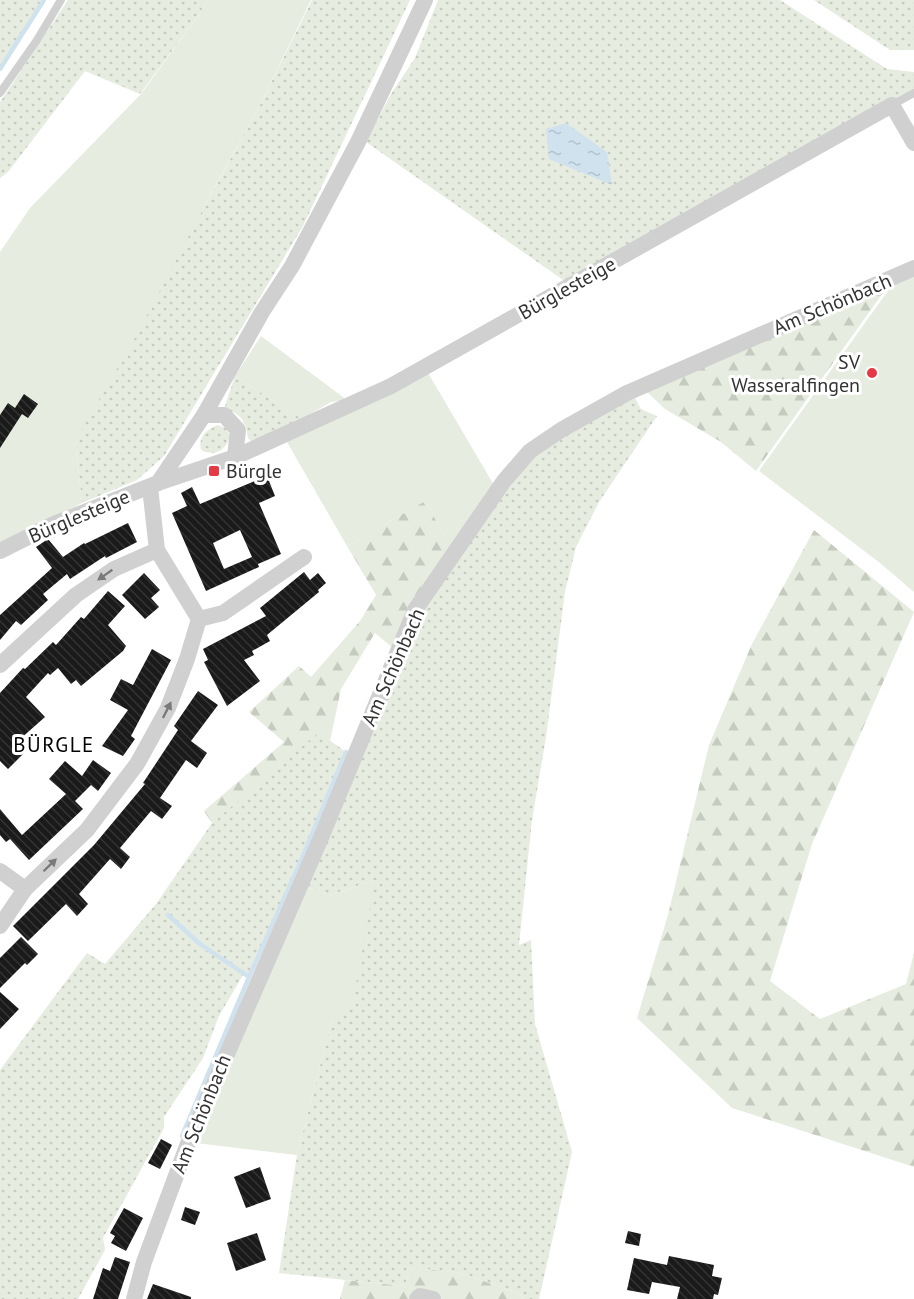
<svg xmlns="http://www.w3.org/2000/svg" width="914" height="1299" font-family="'PT Sans',sans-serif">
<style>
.grass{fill:url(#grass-dots)}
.forest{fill:url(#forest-firs)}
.garden{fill:#e6ecdf}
.water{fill:url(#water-ripples)}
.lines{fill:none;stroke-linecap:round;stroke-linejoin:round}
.stream{stroke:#cfe2ee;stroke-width:4.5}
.building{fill:url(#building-back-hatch);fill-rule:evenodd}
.service{stroke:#d0d0d0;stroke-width:8}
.minor{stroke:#d0d0d0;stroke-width:16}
.oneway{fill:#7a7a7a}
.poi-dot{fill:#e63946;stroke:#fff;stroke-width:2}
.labels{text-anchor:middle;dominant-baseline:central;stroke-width:6;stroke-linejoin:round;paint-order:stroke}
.street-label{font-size:20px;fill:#333;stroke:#fff}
.poi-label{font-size:20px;fill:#333;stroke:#fff;text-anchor:end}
.neighbourhood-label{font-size:21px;letter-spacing:1.5px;fill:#000;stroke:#fff}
</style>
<defs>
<pattern id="grass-dots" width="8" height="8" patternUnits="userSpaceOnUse" patternTransform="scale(1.5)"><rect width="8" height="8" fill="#e6ecdf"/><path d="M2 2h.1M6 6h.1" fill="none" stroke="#c6cbc0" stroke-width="1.8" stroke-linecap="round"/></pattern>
<pattern id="forest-firs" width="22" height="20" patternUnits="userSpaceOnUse" patternTransform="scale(1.5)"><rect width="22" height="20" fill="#e6ecdf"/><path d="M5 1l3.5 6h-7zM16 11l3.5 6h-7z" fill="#c6cbc0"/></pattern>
<pattern id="water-ripples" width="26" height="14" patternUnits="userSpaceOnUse" patternTransform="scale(1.5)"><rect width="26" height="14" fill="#cfe2ee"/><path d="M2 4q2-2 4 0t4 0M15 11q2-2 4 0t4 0" fill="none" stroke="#b2c2cd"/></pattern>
<pattern id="building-back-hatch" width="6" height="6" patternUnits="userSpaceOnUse" patternTransform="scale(1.5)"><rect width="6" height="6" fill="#1a1a1a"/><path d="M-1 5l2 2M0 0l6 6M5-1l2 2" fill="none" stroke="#333"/></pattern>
</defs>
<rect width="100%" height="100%" fill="#fff"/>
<g class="grass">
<path d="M0,0h44l-44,69z"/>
<path d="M68,0h139l-7,13 -60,81 -55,-23 -77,101 -8,6v-76z"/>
<path d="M312,0h98l-107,226 -139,230 -27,24 -55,23 -7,-62 182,-330z"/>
<path d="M438,0h342l107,69 27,3v17l-348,193 -200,-140 25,-48 24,-36z"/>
<path d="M814,0h100v50h-24z"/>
<path d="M235,376l67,43 -49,24 -5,-5c-2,-17 -7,-25 -24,-29z"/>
<path d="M634,396l7,13 16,7 -58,86 -23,45 -11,45 -19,145 -14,83 -13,125 12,-5 4,84 37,128 -33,147h-15l-8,-7 -60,-20 -44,-4 -8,18 -125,-13 18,-118 35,-136 43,-139 -45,15 -25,-8 111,-262 18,-32 92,-129 32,-28z"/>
<path d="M217,425l9,3 4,7c-3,15 -15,22 -29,15 -3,-13 5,-20 16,-25z"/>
<path d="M318,732l28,20 -96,221 -7,2 -24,41 -16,42 -39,59v11l-61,110 2,12 -27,49h-78v-229l87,-117 18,11 51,-60 56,-81z"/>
</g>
<g class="forest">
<path d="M890,283l-134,188 -35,-29 -56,-33 -21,-20z"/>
<path d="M425,501l27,47 -58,101 -19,-16 -34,56 -11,52 -12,-8 -106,90 -8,-12 80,-69 -35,-30 50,-46 12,11 49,-56 16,-26 -29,-49z"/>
<path d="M814,530l100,82 -102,232 -42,137 50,38 86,-35 8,-31v214l-182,-59 -95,-90 31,-103 41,-170 43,-101z"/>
<path d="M412,1268l44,4 60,20 8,7h-184l5,-19 59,6z"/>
</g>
<g class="garden">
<path d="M207,0h104l-54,111 -44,79 -78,148 -60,103 7,62 -82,42v-293l30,-44 111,-114 59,-81z"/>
<path d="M914,268v324l-34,-29 -121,-92 141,-197z"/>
<path d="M261,336l86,64 -16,2 -29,17 -67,-43z"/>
<path d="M428,373l67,114 -43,61 -27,-47 -78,45 -60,-104z"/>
<path d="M375,880l-23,127 -20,12 -35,136 -101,-12 109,-256 25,8z"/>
</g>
<path class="water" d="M566,123l41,29 5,33 -63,-26 -3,-30z"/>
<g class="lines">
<g class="stream">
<path d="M0,69l44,-69"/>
<path d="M168,915l32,29 49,33 -67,159"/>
<path d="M249,977l51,-114 46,-111"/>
</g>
</g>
<g class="building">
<path d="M24,394l14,10 -10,14 -6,-4 -22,34v-33l8,-12 7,5z"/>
<path d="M267,476l8,20 -16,7 22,51 -23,10 1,3 -53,24 -34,-78 15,-7 -6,-13 11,-6 8,17zM240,530l12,27 -28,12 -11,-26z"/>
<path d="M128,523l9,19 -31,16 -1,-2 -35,23 -3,-5 -24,20 5,6 -27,25 -5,-4 -16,19v-25l52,-47 -16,-21 12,-8 15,18 21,-14 1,1z"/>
<path d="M304,572l6,8 8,-7 8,10 -8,7 1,2 -52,43 3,6 -18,10 2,4 -10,5 16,21 -33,25 -23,-44 4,-2 -5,-11 63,-33 -6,-8z"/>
<path d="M144,573l16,17 -9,8 8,9 -14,12 -23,-24z"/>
<path d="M108,591l17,15 -17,19 18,21 -3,5 -42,35 -5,-6 -5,4 -13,-16 -8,7 -2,-2 -22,24 19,20 -26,23 9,9 -20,20 -8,-8v-68l23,-25 2,1 28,-27 3,3 25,-28 3,2z"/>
<path d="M152,649l19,11 -40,76 4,3 -12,17 -21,-10 26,-36 -18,-10 11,-21 12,6z"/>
<path d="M198,691l20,14 -27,36 16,12 -10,15 -11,-8 -26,38 12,8 -10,13 -11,-8 -31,37 10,9 -9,12 -11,-10 -31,35 9,10 -11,12 -11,-12 -38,37 -15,-15 81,-81 51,-61 -2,-1 35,-53 -4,-4z"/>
<path d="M93,760l18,13 -13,18 -7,-6 -16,16 8,8 -54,51 -19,-21 -4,3 -6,-7v-26l22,26 44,-41 -17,-15 16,-18 17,15z"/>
<path d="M21,937l17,17 -11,11 -2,-2 -25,25v-30z"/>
<path d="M0,992l19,17 -19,20z"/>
<path d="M161,1139l11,6 -12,24 -12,-6z"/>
<path d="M260,1167l11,32 -25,9 -12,-31z"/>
<path d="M185,1207l15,5 -5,13 -14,-5z"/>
<path d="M124,1208l19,10 -17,33 -15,-8 4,-7 -5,-3z"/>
<path d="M628,1231l13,3 -2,12 -14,-3z"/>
<path d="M257,1233l9,27 -30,11 -9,-28z"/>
<path d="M669,1256l45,9 -2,11 10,2 -4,17 -4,-1 -1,5h-36l3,-12 -28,-5 -3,12 -22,-4 7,-32 33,7z"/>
<path d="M115,1257l15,5 -12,37h-25l10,-31 7,3z"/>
<path d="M153,1284l38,13v2h-44z"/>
</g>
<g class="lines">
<g class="service">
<path d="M0,93l37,-53 24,-40"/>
<path d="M892,105l22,-12"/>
</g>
<g class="minor">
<path d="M204,415h20l14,15 -3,27"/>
<path d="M158,483l46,-68 58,-103 30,-46 66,-124 67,-142"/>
<path d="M150,487l7,63 42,69"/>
<path d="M0,551l54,-27 104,-41 77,-26 156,-71 501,-281 22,38"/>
<path d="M199,619l24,-6 81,-56"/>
<path d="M0,665l76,-70 38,-26 43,-19"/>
<path d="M0,871l25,18"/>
<path d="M0,926l25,-37 62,-59 50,-66 31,-56 19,-49 12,-40"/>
<path d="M134,1299l10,-37 43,-116 133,-306 95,-230 89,-129 26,-30 31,-21 66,-37 287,-125"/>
<path d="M417,1299l3,-3 13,3"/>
</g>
</g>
<defs><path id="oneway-solid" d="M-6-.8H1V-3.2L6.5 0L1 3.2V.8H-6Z" transform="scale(1.5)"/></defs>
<g class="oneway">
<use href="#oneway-solid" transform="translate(105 575) rotate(145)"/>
<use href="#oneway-solid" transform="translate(167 710) rotate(-63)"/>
<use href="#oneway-solid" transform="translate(50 865) rotate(-44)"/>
</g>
<g class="poi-dot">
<circle cx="872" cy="373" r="6"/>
<rect x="208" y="465" width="12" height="12" rx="3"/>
</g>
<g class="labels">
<g class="street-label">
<text transform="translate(567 288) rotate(-29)">Bürglesteige</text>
<text transform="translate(832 304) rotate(-23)">Am Schönbach</text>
<text transform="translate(79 516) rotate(-23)">Bürglesteige</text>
<text transform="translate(393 667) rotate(-66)">Am Schönbach</text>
<text transform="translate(201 1114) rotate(-68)">Am Schönbach</text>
</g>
<g class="poi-label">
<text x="860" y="362">SV<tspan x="860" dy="23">Wasseralfingen</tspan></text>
<text x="226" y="471" text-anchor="start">Bürgle</text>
</g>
<g class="neighbourhood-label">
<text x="54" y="744">BÜRGLE</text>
</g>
</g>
</svg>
